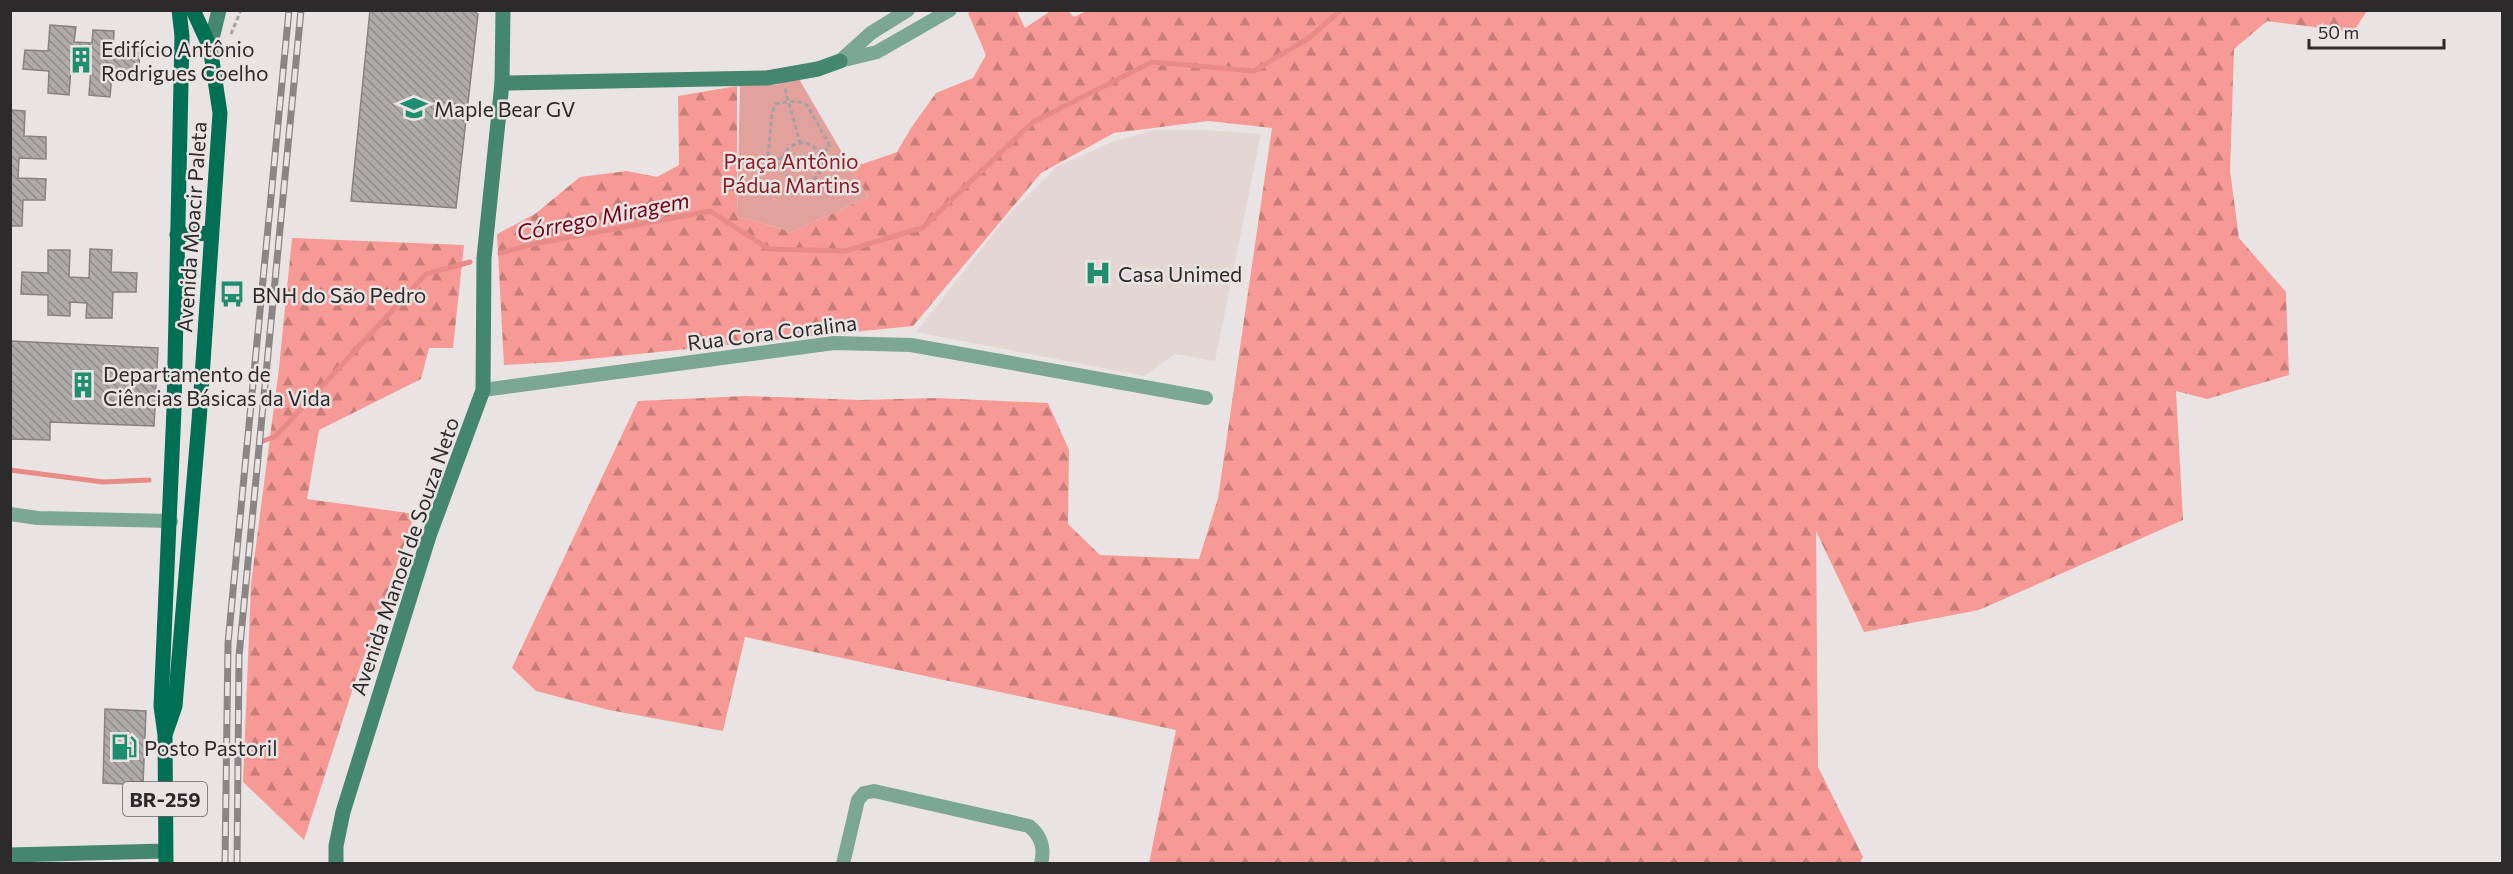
<svg xmlns="http://www.w3.org/2000/svg" width="2513" height="874" font-family="Commissioner,sans-serif">
<style>
.built{fill:#e4d6d5}
.forest{fill:url(#forest-firs)}
.green{fill:#e1a19d}
.lines{fill:none;stroke-linecap:round;stroke-linejoin:round}
.stream{stroke:#e88b87;stroke-width:5}
.building{fill:url(#building-back-hatch);stroke:#878282;stroke-width:1.5}
.path{stroke:#a5a1a0;stroke-width:3;stroke-dasharray:4.5 3;stroke-linecap:butt}
.street{stroke:#7ca695;stroke-width:14}
.secondary{stroke:#44866f;stroke-width:15}
.primary{stroke:#016f54;stroke-width:15}
.rail-casing{stroke:#898685;stroke-width:7}
.rail{stroke:#e9e4e3;stroke-width:4.5;stroke-dasharray:14;stroke-linecap:butt}
.labels{text-anchor:middle;dominant-baseline:central;stroke-width:5;stroke-linejoin:round;paint-order:stroke}
.shield{fill:#e9e4e3;stroke:#656262;stroke-width:1.5}
.shield-label{font-size:20px;font-weight:bold;fill:#2c2a2a}
.poi-label{font-size:21px;fill:#2c2a2a;stroke:#e9e4e3;text-anchor:start}
.park-label{font-size:21px;fill:#8a1d24;stroke:#e9e4e3}
.street-label{font-size:21px;fill:#2c2a2a;stroke:#e9e4e3}
.water-label{font-size:22px;font-style:italic;fill:#760013;stroke:#e9e4e3}
</style>
<defs>
<pattern id="forest-firs" width="22" height="20" patternUnits="userSpaceOnUse" patternTransform="scale(1.5)"><rect width="22" height="20" fill="#f79994"/><path d="M5 1l3.5 6h-7zM16 11l3.5 6h-7z" fill="#c87d79"/></pattern>
<pattern id="building-back-hatch" width="6" height="6" patternUnits="userSpaceOnUse" patternTransform="scale(1.5)"><rect width="6" height="6" fill="#b0abab"/><path d="M-1 5l2 2M0 0l6 6M5-1l2 2" fill="none" stroke="#8f8b8b"/></pattern>
</defs>
<rect width="100%" height="100%" fill="#e9e4e3"/>
<path class="built" d="M1155,130h51l55,4 -46,227 -40,-7 -31,22 -228,-44 94,-119 48,-47 56,-25z"/>
<g class="forest">
<path d="M1052,10l16,1 6,6 14,-7 1279,1 -14,21 -86,-11 -33,28 -4,122 9,67 47,54 3,83 -82,24 -31,-8 7,129 -204,90 -115,22 -48,-101 2,236 45,90 -3,6h-711l27,-133 -431,-93 -22,94 -114,-21 -73,-19 -24,-23 126,-267 107,-5 116,4 75,-2 112,5 21,47 -1,74 32,31 99,4 19,-61 54,-370 -64,-7 -94,12 -73,40 -128,153 -354,36 -55,3 -7,-131 38,-20 45,-37 47,-6 30,6 22,-12 -1,-69 59,-10v130l55,16 76,-35 -17,-29 46,-16 14,-24 25,-35 37,-15 13,-23 -18,-42 4,-2h45l8,17z"/>
<path d="M292,238l172,7 -11,103h-24l-8,31 -102,51 -12,69 108,15 -59,165 -52,161 -61,-58 8,-198 28,-216z"/>
</g>
<path class="green" d="M799,79l69,118 -76,35 -55,-16 3,-131h34z"/>
<g class="lines">
<g class="stream">
<path d="M500,253l34,-9 176,-33 59,38 76,2 77,-23 111,-106 119,-60 102,9 55,-33 32,-28"/>
<path d="M263,441l13,-5 150,-162 44,-12"/>
<path d="M10,470l93,12 46,-2"/>
</g>
</g>
<g class="building">
<path d="M370,10h102l6,4 -22,194 -105,-7z"/>
<path d="M50,25l26,2 -2,15 18,1 1,-13 21,1 -1,20 27,2 -2,23 -26,-2 -2,23 -21,-2 2,-27 -20,-1 -2,28 -21,-2 1,-22 -26,-2 2,-19 23,1z"/>
<path d="M10,110l15,1 -1,25 22,1v22l-27,-1 -1,20 28,1 -1,21h-22l-1,26h-12z"/>
<path d="M90,249l22,1 -1,22 26,1 -1,19h-23l-1,26h-26l1,-15 -17,-1v14l-22,-1v-20l-27,-1 1,-22 26,1v-23h22l-1,27 20,1z"/>
<path d="M10,341l148,7 -4,78 -104,-4v18l-40,-1z"/>
<path d="M105,709l41,2 -3,74 -40,-2z"/>
</g>
<g class="lines">
<g class="path">
<path d="M231,34l10,-24"/>
<path d="M785,89l15,54"/>
<circle cx="802" cy="163" r="20"/>
<path d="M782,159l-14,-2 4,-45 4,-8c11,-2 21,-5 31,1l23,41 -10,10"/>
</g>
<g class="street">
<path d="M840,61l37,-9 73,-42"/>
<path d="M840,61l31,-28 37,-23"/>
<path d="M483,390l351,-47 77,2 295,53"/>
<path d="M10,514l28,4 133,3"/>
<path d="M843,864l15,-64 6,-7 10,-2 155,35c12,10 16,21 12,38"/>
</g>
<g class="secondary">
<path d="M210,47l9,-37"/>
<path d="M502,83l265,-5 51,-9 22,-8"/>
<path d="M10,855l155,-4"/>
<path d="M336,864v-18l7,-34 86,-276 54,-146 1,-132 18,-175 1,-73"/>
</g>
<g class="primary">
<path d="M177,235l34,-2"/>
<path d="M166,732l9,-26 24,-285 21,-308 -10,-66 -17,-37"/>
<path d="M166,864l-1,-129 -4,-29 13,-297 8,-373 -3,-26"/>
</g>
<g class="rail-casing">
<g id="rail">
<path d="M225,864l3,-221 61,-633"/>
<path d="M237,864l2,-208 62,-646"/>
</g>
</g>
<use href="#rail" class="rail"/>
</g>
<defs>
<g id="building-bare" transform="scale(2.07)"><path d="M-4-6H4V6H1V3H-1V6H-4ZM-2.5-4.3h1.7v1.8h-1.7ZM.8-4.3h1.7v1.8H.8ZM-2.5-1h1.7V.8h-1.7ZM.8-1h1.7V.8H.8Z" fill="#1f8e6e" stroke="#e9e4e3" stroke-width="2.5" paint-order="stroke"/></g>
<g id="school-bare" transform="scale(2.07)"><path d="M0-5L7-2L0 1L-7-2ZM-4 1L0 2.5L4 1V4Q0 6-4 4Z" fill="#1f8e6e" stroke="#e9e4e3" stroke-width="2.5" paint-order="stroke"/></g>
<g id="hospital-bare" transform="scale(2.07)"><path d="M-5-5h3v3.5h4V-5h3V5h-3V1.5h-4V5h-3Z" fill="#1f8e6e" stroke="#e9e4e3" stroke-width="2.5" paint-order="stroke"/></g>
<g id="bus-bare" transform="scale(2.07)"><path d="M-5-6H5V4H4V6H2V4H-2V6H-4V4H-5ZM-3.5-4V0h7V-4ZM-3.5 1.2v1.5H-2V1.2ZM2 1.2v1.5H3.5V1.2Z" fill="#1f8e6e" stroke="#e9e4e3" stroke-width="2.5" paint-order="stroke"/></g>
<g id="fuel-bare" transform="scale(2.07)"><path d="M-5.5-6h7V0h2V4h1.3V-2.5L3-4.5l.8-.8L6-3V5H2.5V1h-1V6h-7ZM-4.2-4.7v3.2H.2V-4.7Z" fill="#1f8e6e" stroke="#e9e4e3" stroke-width="2.5" paint-order="stroke"/></g>
</defs>
<g fill-rule="evenodd">
<use href="#building-bare" x="81" y="60"/>
<use href="#school-bare" x="414" y="108"/>
<use href="#hospital-bare" x="1098" y="273"/>
<use href="#bus-bare" x="232" y="294"/>
<use href="#building-bare" x="83" y="385"/>
<use href="#fuel-bare" x="124" y="747"/>
</g>
<g class="labels">
<rect class="shield" x="123" y="782" width="84" height="34" rx="4.5"/>
<g class="shield-label">
<text x="165" y="799">BR-259</text>
</g>
<g class="poi-label">
<text x="101" y="48">Edifício Antônio<tspan x="101" dy="24">Rodrigues Coelho</tspan></text>
<text x="434" y="108">Maple Bear GV</text>
<text x="1118" y="273">Casa Unimed</text>
<text x="252" y="294">BNH do São Pedro</text>
<text x="103" y="373">Departamento de<tspan x="103" dy="24">Ciências Básicas da Vida</tspan></text>
<text x="144" y="747">Posto Pastoril</text>
</g>
<g class="park-label">
<text x="791" y="160">Praça Antônio<tspan x="791" dy="24">Pádua Martins</tspan></text>
</g>
<g class="street-label">
<text transform="translate(191 227) rotate(-86)">Avenida Moacir Paleta</text>
<text transform="translate(772 332) rotate(-7)">Rua Cora Coralina</text>
<text transform="translate(404 556) rotate(-71)">Avenida Manoel de Souza Neto</text>
</g>
<g class="water-label">
<text transform="translate(603 216) rotate(-11)">Córrego Miragem</text>
</g>
</g>
<rect width="2513" height="874" fill="none" stroke="#2c2a2a" stroke-width="24"/>
<path d="M2309 39v9h135v-9" fill="none" stroke="#2c2a2a" stroke-width="3"/>
<text x="2318" y="39" font-size="18" fill="#2c2a2a" stroke="#e9e4e3" stroke-width="4.5" paint-order="stroke">50 m</text>
</svg>
